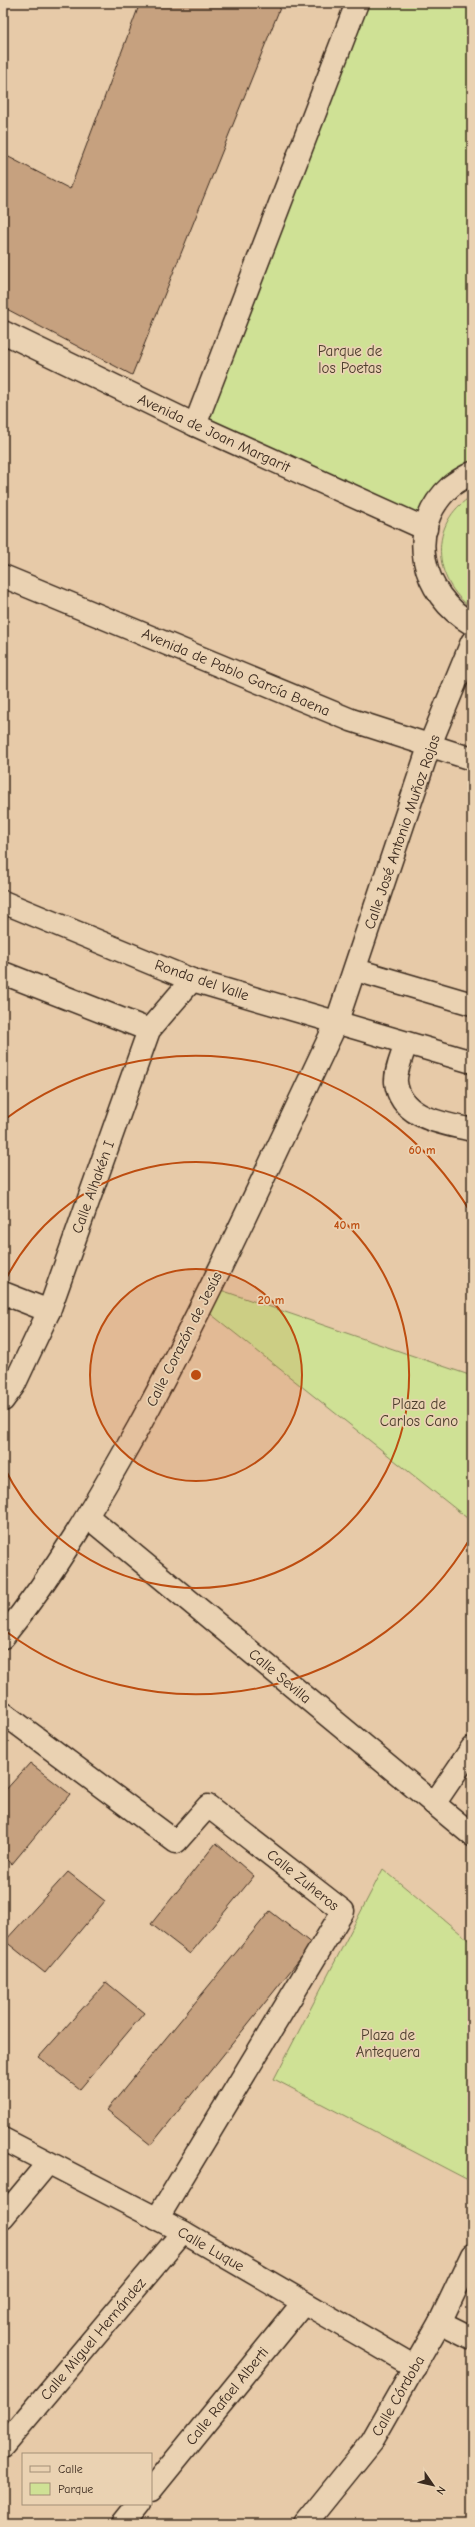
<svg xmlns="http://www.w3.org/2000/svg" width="475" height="2527" font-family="'Comic Neue',sans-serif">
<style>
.green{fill:#cfe195;stroke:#85865a}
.building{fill:#c6a17f;stroke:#3b2a1e}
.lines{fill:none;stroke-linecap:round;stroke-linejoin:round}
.minor-casing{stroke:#3b2a1e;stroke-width:25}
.tertiary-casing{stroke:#3b2a1e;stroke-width:25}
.minor{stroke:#ead2b2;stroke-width:22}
.tertiary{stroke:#ead2b2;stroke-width:22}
.ring{fill:none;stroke:#bd4d10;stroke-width:2}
.labels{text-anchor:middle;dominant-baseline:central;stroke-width:3.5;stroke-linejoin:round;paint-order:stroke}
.park-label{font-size:15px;fill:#4a3c2a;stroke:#ead2b2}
.street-label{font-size:15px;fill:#3b2a1e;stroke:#ead2b2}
.centre{fill:#bd4d10;stroke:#ead2b2;stroke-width:2}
.ring-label{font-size:12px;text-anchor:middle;font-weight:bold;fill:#bd4d10;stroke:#ead2b2;stroke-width:3.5;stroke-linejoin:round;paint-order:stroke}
</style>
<rect width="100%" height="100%" fill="#e7caa8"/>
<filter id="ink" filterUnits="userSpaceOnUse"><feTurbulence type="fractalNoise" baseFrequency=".025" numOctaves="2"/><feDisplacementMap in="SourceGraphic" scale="8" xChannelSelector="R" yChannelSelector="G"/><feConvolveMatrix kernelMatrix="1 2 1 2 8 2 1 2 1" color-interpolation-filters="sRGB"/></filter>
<g filter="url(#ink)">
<g class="green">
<path d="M357,3h115v470l-46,56 -231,-104z"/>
<path d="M472,496v112c-40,-27 -44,-86 0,-112z"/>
<path d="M212,1287l260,89v146l-270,-215z"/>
<path d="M383,1869l89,74v239l-198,-103z"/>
</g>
<g class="building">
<path d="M140,3h142l-150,372 -129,-68v-153l67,35z"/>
<path d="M30,1763l40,31 -58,70 -9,-7v-64z"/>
<path d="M216,1843l38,33 -64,78 -39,-30z"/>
<path d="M68,1872l37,29 -60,72 -40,-32z"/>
<path d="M270,1911l42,33 -161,201 -44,-35z"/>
<path d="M106,1982l38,31 -64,76 -41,-32z"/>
</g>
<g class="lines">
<g class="minor-casing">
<g id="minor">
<path d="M3,332l192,93 231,104"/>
<path d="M195,425l162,-422"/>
<path d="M3,576l348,144 121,39"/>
<path d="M356,970l116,34"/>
<path d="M3,973l146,57"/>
<path d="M406,1043c-3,11 -11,28 -10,39 4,37 48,41 76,48"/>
<path d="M3,1293l46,18"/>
<path d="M3,1400l11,-15 35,-74 100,-281 43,-50"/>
<path d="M88,1517l384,318"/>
<path d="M3,1637c53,-65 94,-136 135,-209 72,-132 134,-269 198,-404"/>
<path d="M3,1713l173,129 32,-36 135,105 -186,308"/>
<path d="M434,1804l38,-56"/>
<path d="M3,2139l180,93 232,135"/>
<path d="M3,2217l45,-54"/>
<path d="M440,2322l32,16"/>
<path d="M3,2446l180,-214"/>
<path d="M151,2490l152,-187"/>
<path d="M123,2524l16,-20"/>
<path d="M305,2524l67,-83 68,-119 32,-67"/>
</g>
</g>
<g class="tertiary-casing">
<g id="tertiary">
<path d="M472,473c-7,4 -15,8 -21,13 -47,42 -30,109 21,138"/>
<path d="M3,902l189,78 280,82"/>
<path d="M336,1024l93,-277 43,-105"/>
</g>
</g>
<use href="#minor" class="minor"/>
<use href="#tertiary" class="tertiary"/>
</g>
</g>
<circle cx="196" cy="1375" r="106" fill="#bd4d10" fill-opacity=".12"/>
<g class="ring">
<circle cx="196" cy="1375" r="106"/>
<path d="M4 1283A213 213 0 1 1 4 1467"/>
<path d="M471 1537A319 319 0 0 1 4 1630M4 1120A319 319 0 0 1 471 1213"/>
</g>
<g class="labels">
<g class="park-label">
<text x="350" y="351">Parque de<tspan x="350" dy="17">los Poetas</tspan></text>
<text x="419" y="1404">Plaza de<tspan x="419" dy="17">Carlos Cano</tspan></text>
<text x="388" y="2035">Plaza de<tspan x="388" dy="17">Antequera</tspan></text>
</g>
<g class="street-label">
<text transform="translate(214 433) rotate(25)">Avenida de Joan Margarit</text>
<text transform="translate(236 672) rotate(23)">Avenida de Pablo García Baena</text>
<text transform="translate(402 832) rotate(-71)">Calle José Antonio Muñoz Rojas</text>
<text transform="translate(202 980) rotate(19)">Ronda del Valle</text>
<text transform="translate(93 1187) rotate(-70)">Calle Alhakén I</text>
<text transform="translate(184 1339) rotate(-63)">Calle Corazón de Jesús</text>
<text transform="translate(280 1676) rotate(40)">Calle Sevilla</text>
<text transform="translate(303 1880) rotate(39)">Calle Zuheros</text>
<text transform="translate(211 2249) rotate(30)">Calle Luque</text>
<text transform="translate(93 2339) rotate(-50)">Calle Miguel Hernández</text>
<text transform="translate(227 2396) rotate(-51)">Calle Rafael Alberti</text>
<text transform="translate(398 2396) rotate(-60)">Calle Córdoba</text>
</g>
</g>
<circle cx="196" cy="1375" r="6" class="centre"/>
<g class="ring-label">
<text x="422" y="1154">60 m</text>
<text x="347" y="1229">40 m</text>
<text x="271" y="1304">20 m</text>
</g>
<rect width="475" height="2527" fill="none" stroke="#ead2b2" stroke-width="16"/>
<rect x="8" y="8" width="459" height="2511" fill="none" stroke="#3b2a1e" stroke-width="1.5" filter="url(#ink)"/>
<rect x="22" y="2453" width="130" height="52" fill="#ead2b2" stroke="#a48f77"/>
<rect x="30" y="2466" width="20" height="6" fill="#ead2b2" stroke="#a48f77"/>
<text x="58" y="2473" font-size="12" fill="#3b2a1e">Calle</text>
<rect x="30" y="2483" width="20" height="12" fill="#cfe195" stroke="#a48f77"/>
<text x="58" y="2493" font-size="12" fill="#3b2a1e">Parque</text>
<g transform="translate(433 2485) rotate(124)" stroke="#ead2b2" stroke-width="3" paint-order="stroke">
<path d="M0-3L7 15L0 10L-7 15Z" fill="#3b2a1e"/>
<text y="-6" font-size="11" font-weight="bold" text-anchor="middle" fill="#3b2a1e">N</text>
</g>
</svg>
